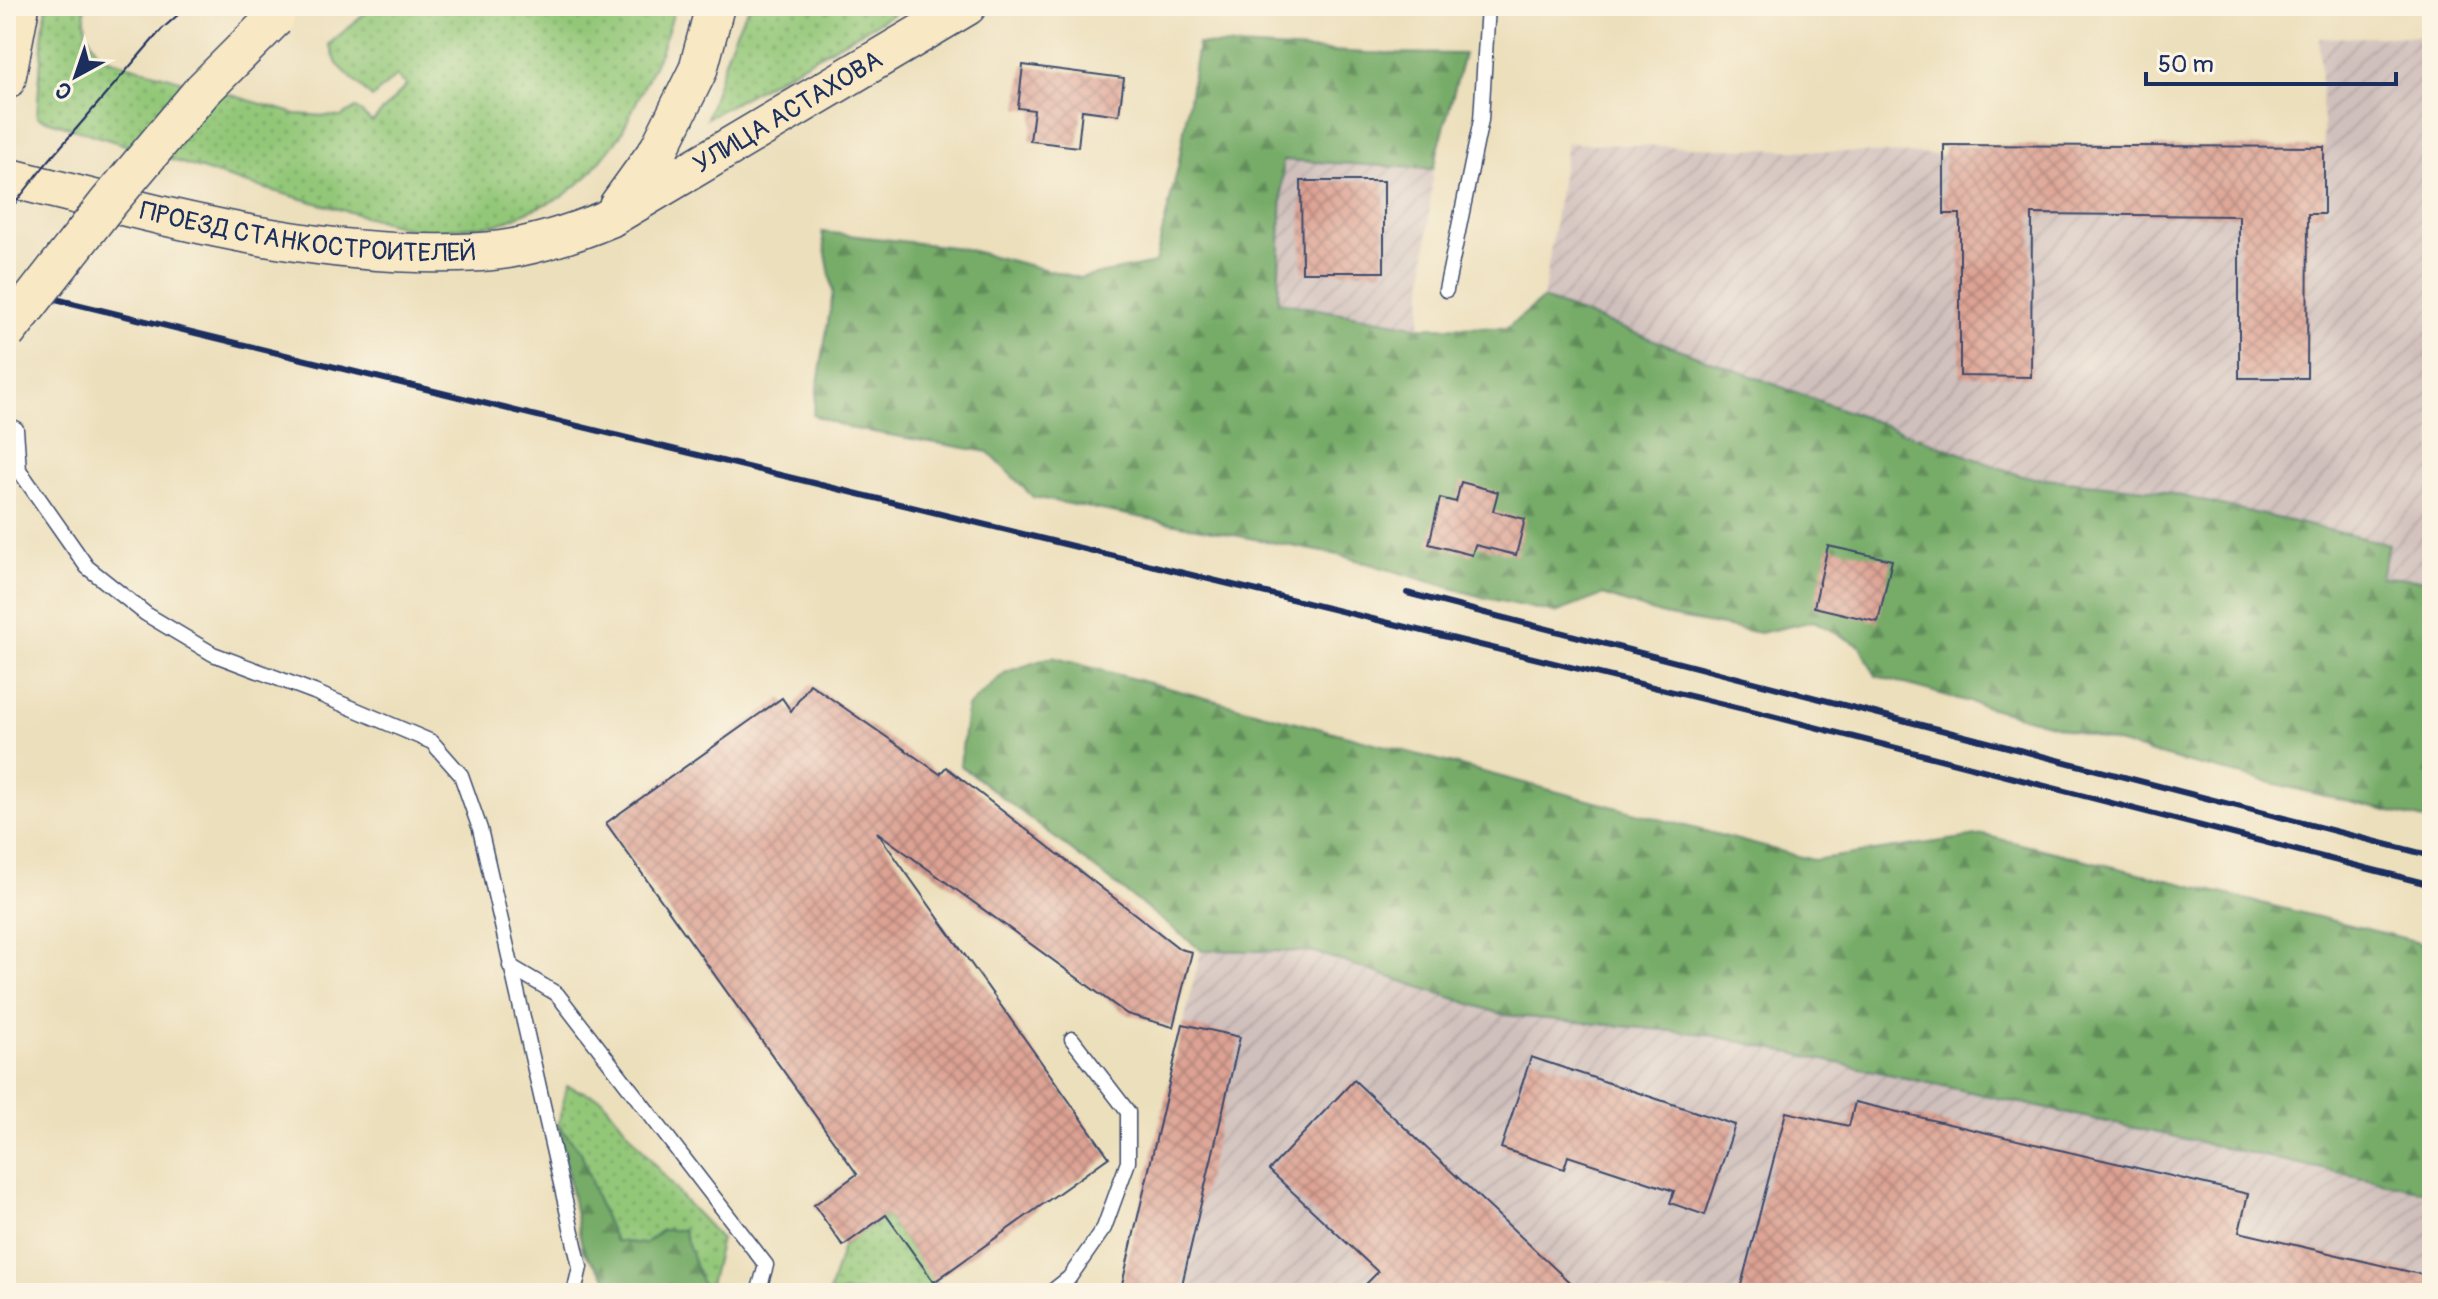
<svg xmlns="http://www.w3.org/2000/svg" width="2438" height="1299" font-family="Pangolin,sans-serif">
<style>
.industrial{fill:url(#industrial-furrows)}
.grass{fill:url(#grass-dots);stroke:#577b6b;stroke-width:2}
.forest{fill:url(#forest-firs);stroke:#486e63;stroke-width:2}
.building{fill:url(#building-cross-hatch)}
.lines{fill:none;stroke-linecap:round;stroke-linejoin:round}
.lane-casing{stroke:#3a496c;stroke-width:17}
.secondary-casing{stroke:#3a496c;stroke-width:41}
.lane{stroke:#fff;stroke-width:14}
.secondary{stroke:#f8e8c3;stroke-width:38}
.tram{stroke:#1b2f5e;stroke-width:2}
.rail{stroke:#1b2f5e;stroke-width:6}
.secondary-bridge-casing{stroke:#3a496c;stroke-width:41;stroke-linecap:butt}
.secondary-bridge{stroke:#f8e8c3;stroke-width:38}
.labels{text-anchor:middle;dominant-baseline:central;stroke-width:6;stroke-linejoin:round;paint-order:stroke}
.street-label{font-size:26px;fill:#1b2f5e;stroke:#fcf5e5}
</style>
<defs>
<pattern id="industrial-furrows" width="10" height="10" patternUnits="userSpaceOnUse" patternTransform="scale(2)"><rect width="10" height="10" fill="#d0c0bc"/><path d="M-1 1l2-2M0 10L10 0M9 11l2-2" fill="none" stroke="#b2a5a4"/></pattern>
<pattern id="grass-dots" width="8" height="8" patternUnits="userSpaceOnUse" patternTransform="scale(2)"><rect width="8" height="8" fill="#93c778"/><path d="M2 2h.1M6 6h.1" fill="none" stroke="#77a266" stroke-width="1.8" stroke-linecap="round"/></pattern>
<pattern id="forest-firs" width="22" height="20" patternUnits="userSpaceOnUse" patternTransform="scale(2)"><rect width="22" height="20" fill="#76ac68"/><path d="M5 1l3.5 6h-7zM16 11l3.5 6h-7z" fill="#608c59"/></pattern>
<pattern id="building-cross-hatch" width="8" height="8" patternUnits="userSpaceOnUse" patternTransform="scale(2)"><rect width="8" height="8" fill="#dda293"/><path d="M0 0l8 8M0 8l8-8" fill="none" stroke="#b2847b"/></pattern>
</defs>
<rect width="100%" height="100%" fill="#fcf5e5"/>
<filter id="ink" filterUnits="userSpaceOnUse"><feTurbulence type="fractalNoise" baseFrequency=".0125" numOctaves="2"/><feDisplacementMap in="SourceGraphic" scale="16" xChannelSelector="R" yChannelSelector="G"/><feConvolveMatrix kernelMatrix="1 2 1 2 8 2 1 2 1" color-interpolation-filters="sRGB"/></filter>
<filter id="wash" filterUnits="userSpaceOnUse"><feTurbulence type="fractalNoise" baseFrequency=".006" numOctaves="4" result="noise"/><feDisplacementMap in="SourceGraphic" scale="32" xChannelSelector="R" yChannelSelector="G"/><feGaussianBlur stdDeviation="1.8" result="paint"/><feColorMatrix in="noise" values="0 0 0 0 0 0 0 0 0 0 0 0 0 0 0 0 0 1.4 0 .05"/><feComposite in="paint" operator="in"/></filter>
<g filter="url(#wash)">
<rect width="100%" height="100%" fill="#ecdfbc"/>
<g class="industrial">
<path d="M2432,36v544l-51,-2 7,-34 -232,-54 -130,-13 -483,-178 24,-156 377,12v-10l380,2 -5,-109z"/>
<path d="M1283,160l150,9 -13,158 -142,-25z"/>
<path d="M1201,950l113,2 190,63 201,19 727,160v99h-1312z"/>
</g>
<g class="grass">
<path d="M47,6h37l2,26 15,25 195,57 45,3 15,-9 16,14 35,-37 -11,-9 -24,22 -35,-34 -8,-20 45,-38h302l-16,47 -40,83 -33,41 -25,20 -63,27 -78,8 -176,-49 -208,-66 6,-88z"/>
<path d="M752,6h147l-1,5 -191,107c7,-23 29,-101 45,-112z"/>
<path d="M567,1086l34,12 81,100 39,41 -13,54 -46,-63 -18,14 -29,-3 -17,-39 -17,-50 -23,-27z"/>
<path d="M886,1215l58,78h-115l14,-47z"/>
</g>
<g class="forest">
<path d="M1198,44l169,9 97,1 -31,115 -150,-9 -5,142 142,25 87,1 36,-29 482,178 131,13 233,54 -8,33 51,3v242l-255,-62 -301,-84 -16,-30 -46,-25 -54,12 -97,-18 -60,-20 -48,18 -73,-16 -143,-42 -306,-58 -45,-45 -139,-24 -36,-13 20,-123 -11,-60 139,16 118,30 76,-15 23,-96z"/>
<path d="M1052,657l761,203 171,-25 448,110v248l-727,-159 -201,-19 -190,-63 -113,-2 -241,-185 7,-58 39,-35z"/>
<path d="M558,1125l23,27 17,50 17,39 29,3 18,-14h21l22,63h-81l-10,-7 -31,-35z"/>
</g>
<g id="blocks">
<g class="building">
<path d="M1023,65l101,13 -5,37 -37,-5 -4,37 -48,-6 4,-31 -16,-2z"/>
<path d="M1944,145l380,2v67h-16l-1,164h-68v-162l-207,-2 -1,163 -71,-1v-162h-16z"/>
<path d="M1301,181h83v91h-82z"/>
<path d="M1461,482l37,10 -5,19 32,8 -9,36 -41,-10 -3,10 -43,-11 11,-46 16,4z"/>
<path d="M1828,546l64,14 -14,62 -64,-15z"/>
<path d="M810,684l130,90 6,-7 234,182 12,3 -19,75 -46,-13 -250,-182 232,325 -175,125 -48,-67 -43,31 -29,-41 43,-31 -251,-351 176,-125 9,13z"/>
<path d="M1183,1024l57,13 -60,256h-60z"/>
<path d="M1531,1057l204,68 -30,90 -35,-12 4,-12 -106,-35 -4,13 -63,-21z"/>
<path d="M1354,1080l227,213h-224l21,-21 -109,-102z"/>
<path d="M1855,1102l393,92 -9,38 193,45v16h-693l47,-181 63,14z"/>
</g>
</g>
</g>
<g filter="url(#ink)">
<use href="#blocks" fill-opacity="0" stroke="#3a496c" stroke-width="2"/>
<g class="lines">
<g class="lane-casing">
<g id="lane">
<path d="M1446,290l35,-170 7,-114"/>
<path d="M6,424l10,5 3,41 68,97 59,47 67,40 101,38 118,50 29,33 19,54 100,438 -6,26"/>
<path d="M510,966l47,28 209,271 -8,28"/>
<path d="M1050,1293l19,-15 35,-50 24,-66v-50l-56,-73"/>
</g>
</g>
<g class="secondary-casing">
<g id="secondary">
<path d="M6,80l14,-74"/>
<path id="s1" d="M6,177c154,38 314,85 475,75 41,-2 91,-18 129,-34l357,-212"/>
<path d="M618,206l41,-57 39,-79 17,-64"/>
</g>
</g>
<use href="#lane" class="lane"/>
<use href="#secondary" class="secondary"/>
<path class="tram" d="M6,215l39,-50 117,-136 26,-23"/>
<g class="rail">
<path d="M6,287l1750,425 676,173"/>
<path d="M1407,593l1025,263"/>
</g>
<g class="secondary-bridge-casing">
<path id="secondary-bridge" d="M6,333l102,-130 94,-112 73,-73"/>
</g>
<use href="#secondary-bridge" class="secondary-bridge"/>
</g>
</g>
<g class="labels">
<g class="street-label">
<text stroke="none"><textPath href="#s1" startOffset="824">УЛИЦА АСТАХОВА</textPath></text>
<text stroke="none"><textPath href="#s1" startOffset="308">ПРОЕЗД СТАНКОСТРОИТЕЛЕЙ</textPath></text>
</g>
</g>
<rect width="2438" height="1299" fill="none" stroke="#fcf5e5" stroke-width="32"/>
<g transform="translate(76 76) rotate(220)" stroke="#fcf5e5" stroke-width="6" paint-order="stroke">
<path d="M0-6L14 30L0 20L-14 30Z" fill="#1b2f5e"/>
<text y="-12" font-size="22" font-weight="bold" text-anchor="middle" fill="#1b2f5e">С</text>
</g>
<path d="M2146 72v12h250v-12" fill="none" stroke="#1b2f5e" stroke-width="4"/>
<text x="2158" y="72" font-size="24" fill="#1b2f5e" stroke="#fcf5e5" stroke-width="6" paint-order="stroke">50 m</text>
</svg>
